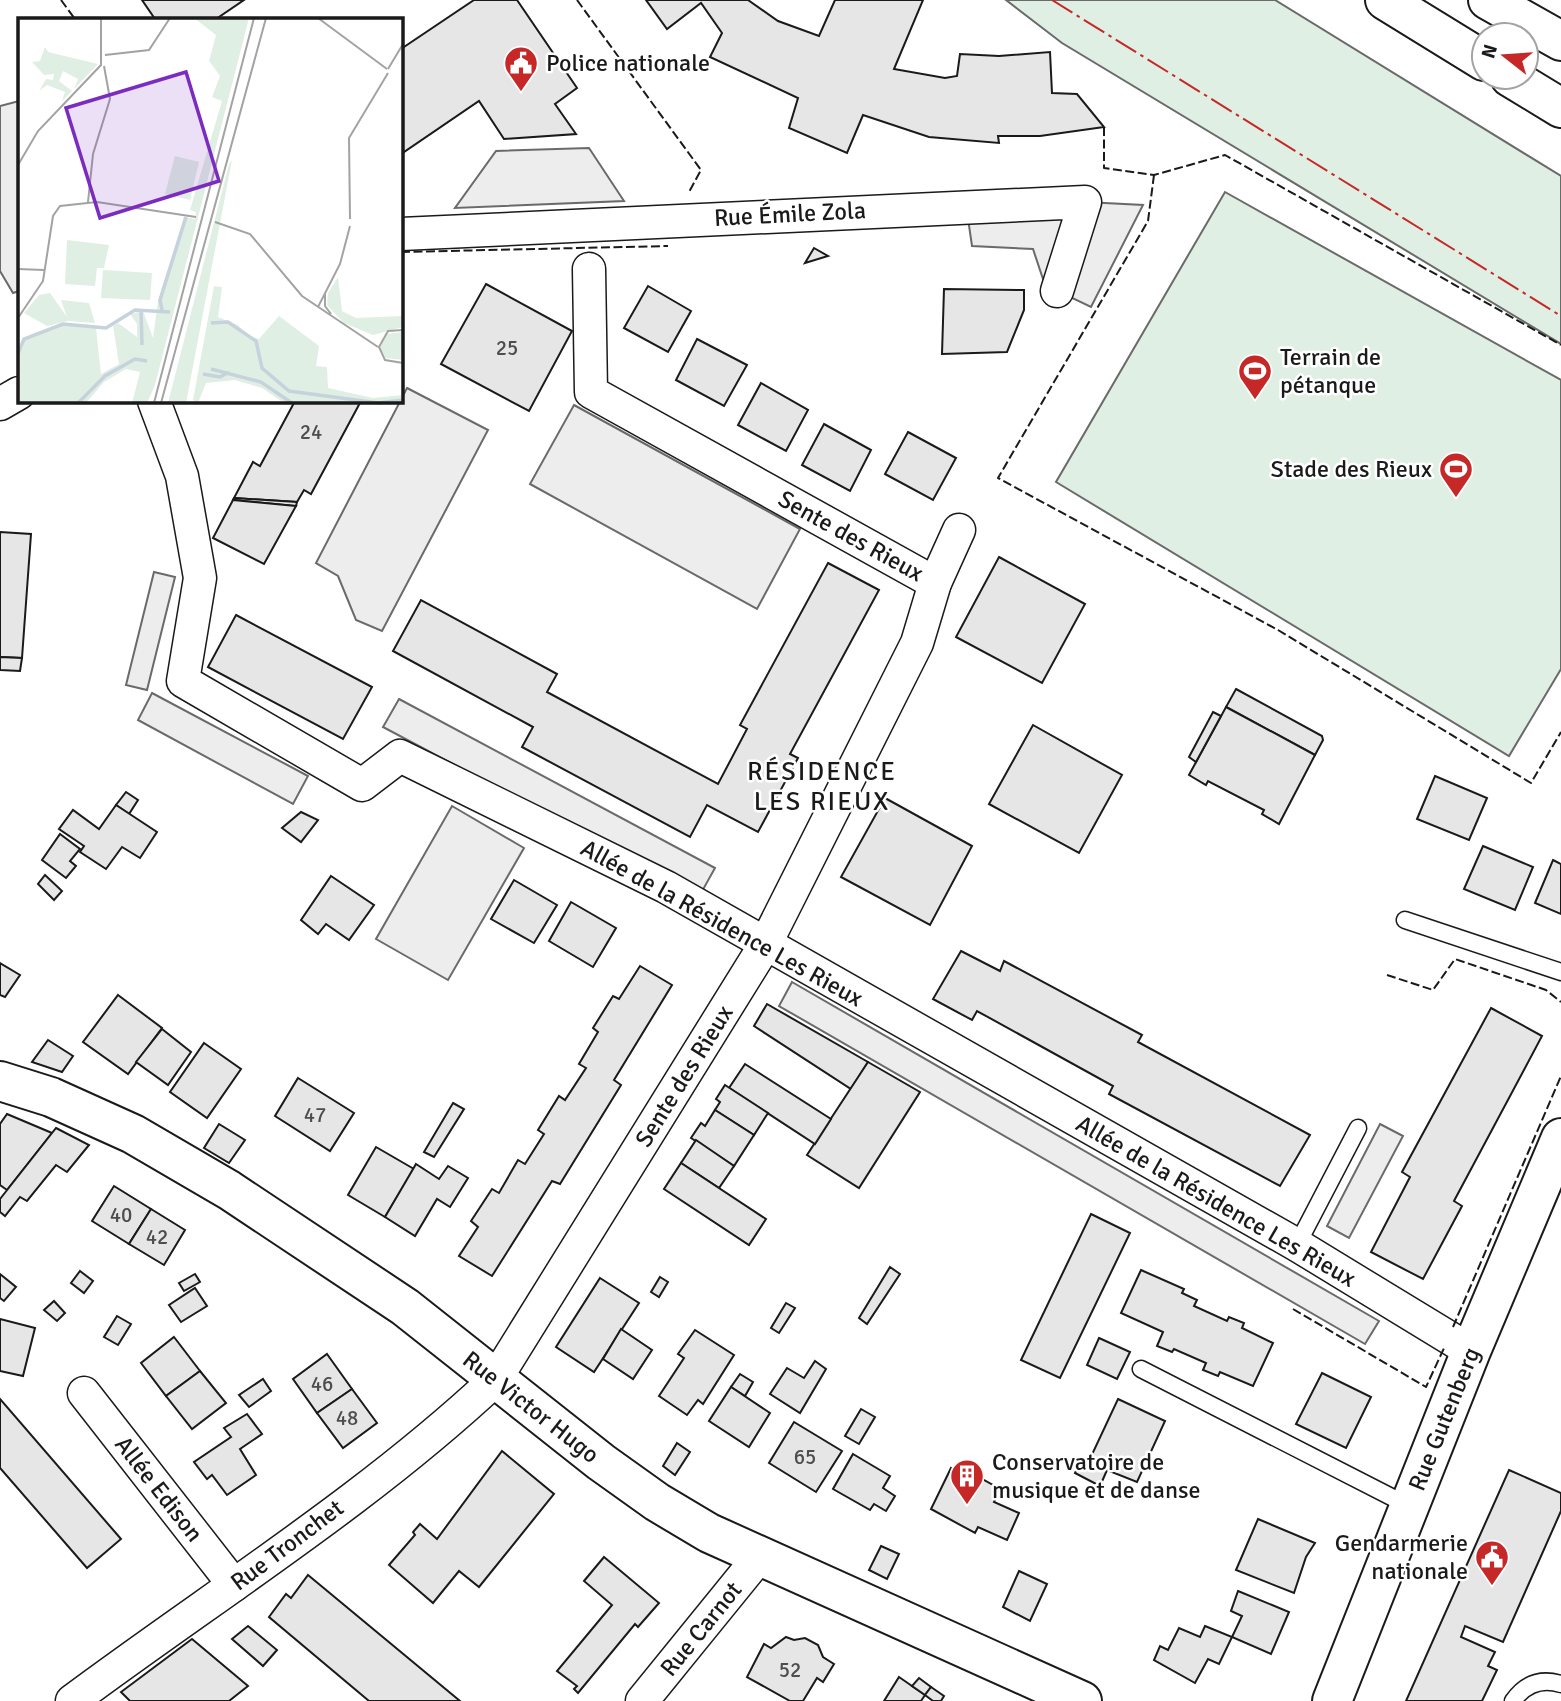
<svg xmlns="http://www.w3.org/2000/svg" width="1561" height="1701" font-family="Signika,sans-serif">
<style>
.green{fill:#e0efe3;stroke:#6a6a6a;stroke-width:2}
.parking{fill:#ededed;stroke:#6a6a6a;stroke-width:2}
.building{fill:#e6e6e6;stroke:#1a1a1a;stroke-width:2}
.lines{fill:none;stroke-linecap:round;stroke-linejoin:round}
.service-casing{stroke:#1a1a1a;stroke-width:19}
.minor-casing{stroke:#1a1a1a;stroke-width:35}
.tertiary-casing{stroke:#1a1a1a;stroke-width:42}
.motorway-casing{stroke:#1a1a1a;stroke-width:42}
.service{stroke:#fff;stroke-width:16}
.minor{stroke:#fff;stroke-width:32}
.tertiary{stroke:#fff;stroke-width:38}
.motorway{stroke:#fff;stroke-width:38}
.fence{stroke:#1a1a1a;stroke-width:2;stroke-dasharray:9 3.5;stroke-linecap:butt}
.power{stroke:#c62828;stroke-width:2;stroke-dasharray:24 5 3.5 5;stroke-linecap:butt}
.labels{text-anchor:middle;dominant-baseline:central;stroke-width:5;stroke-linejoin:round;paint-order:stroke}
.number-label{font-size:21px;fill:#4d4d4d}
.poi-label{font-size:24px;fill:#1a1a1a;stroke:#fff;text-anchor:start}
.street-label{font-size:24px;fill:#1a1a1a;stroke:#fff}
.neighbourhood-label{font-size:26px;letter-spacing:2px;fill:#1a1a1a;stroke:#fff}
.inset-river{fill:none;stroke:#c6d2dc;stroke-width:3.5}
.inset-road{fill:none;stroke:#a3a3a3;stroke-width:2}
.view{fill:#7b2cbf;fill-opacity:0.15;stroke:#7b2cbf;stroke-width:3.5}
.inset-edge{fill:none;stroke:#1a1a1a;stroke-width:3.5}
</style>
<rect width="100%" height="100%" fill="#fff"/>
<g class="green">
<path d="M1006,0h269l286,176v168l-499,-301z"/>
<path d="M1225,192l336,188v289l-52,87 -453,-274z"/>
</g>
<g class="parking">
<path d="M19,101v190l-6,2 -13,-22v-165z"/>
<path d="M589,148l35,53 -169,7 41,-57z"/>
<path d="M1085,202l58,3 -52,102 -46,-22 -12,-36 -61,-3 -6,-41z"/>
<path d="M407,388l81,42 -106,201 -26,-11 -18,-44 -22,-13z"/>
<path d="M574,405l226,124 -43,80 -227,-125z"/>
<path d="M154,572l21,5 -28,113 -21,-5z"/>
<path d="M152,693l156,83 -15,28 -155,-84z"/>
<path d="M399,699l316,169 -15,27 -317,-168z"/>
<path d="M452,806l72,42 -76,132 -72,-41z"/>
<path d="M792,982l587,339 -14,23 -586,-338z"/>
<path d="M1380,1124l23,12 -54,102 -22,-12z"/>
</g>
<g class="building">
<path d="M142,0h102l-28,19h-61z"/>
<path d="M474,0h43l60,88 -22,16 21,30 -72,5 -25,-38 -78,53v-105z"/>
<path d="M646,0h102l30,21 41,15 16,-36h88l-29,69 51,9 12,-2 3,-22 39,2 51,-4 2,41 25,1 27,33 -64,9h-42l1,7 -70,-6 -66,-22 -16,38 -58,-25 9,-30 -88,-41 12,-24 -21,-30 -34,26z"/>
<path d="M814,248l14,8 -23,7z"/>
<path d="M486,284l86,47 -43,80 -88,-47z"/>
<path d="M648,286l43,25 -23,41 -44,-24z"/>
<path d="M944,289l80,1v20l-17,42 -65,2z"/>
<path d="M697,339l50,26 -23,41 -48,-26z"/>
<path d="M761,383l47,27 -22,41 -48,-26z"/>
<path d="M295,401h66l-50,93 -7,-4 -7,12 -63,-4 19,-36 7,4z"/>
<path d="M824,424l47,26 -21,41 -48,-26z"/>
<path d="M908,432l48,26 -23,42 -48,-26z"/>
<path d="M234,498l63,4 -1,4 -63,-6z"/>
<path d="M233,500l63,6 -32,58 -51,-26z"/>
<path d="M0,532l31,2 -9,124 -22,-1z"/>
<path d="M999,557l86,47 -43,79 -86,-46z"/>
<path d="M828,563l51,27 -89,164 8,4 -40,74 -51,-27 -17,32 -168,-90 11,-20 -140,-76 28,-51 136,74 -10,18 171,92 29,-55 -7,-4z"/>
<path d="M236,615l136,72 -29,52 -135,-72z"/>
<path d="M0,657l22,1 -2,13 -20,-1z"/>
<path d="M1236,689l86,47 1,4 -8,15 -89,-48z"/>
<path d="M1226,707l89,48 -36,69 -17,-10 2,-4 -56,-29 -2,4 -17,-10z"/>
<path d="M1213,712l8,4 -25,46 -7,-5z"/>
<path d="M1033,725l89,50 -43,78 -90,-49z"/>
<path d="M1435,776l52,22 -18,42 -52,-21z"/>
<path d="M126,792l12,8 -9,14 -13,-9z"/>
<path d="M885,798l87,48 -42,79 -89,-48z"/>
<path d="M116,805l41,27 -17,26 -18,-11 -16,22 -26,-17 4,-6 -25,-17 14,-19 26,19z"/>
<path d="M301,812l17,8 -17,22 -19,-14z"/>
<path d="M60,834l20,15 -10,12 6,5 -10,12 -24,-18z"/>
<path d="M1483,846l50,21 -18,43 -51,-21z"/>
<path d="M1553,860l8,4v50l-26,-11z"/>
<path d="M45,875l17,16 -8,9 -16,-16z"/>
<path d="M331,876l43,29 -25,35 -23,-16 -8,10 -17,-14z"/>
<path d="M514,880l43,25 -23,38 -43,-24z"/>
<path d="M571,902l45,26 -23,39 -44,-26z"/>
<path d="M961,951l39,20 4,-10 138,74 -4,7 172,93 -30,51 -171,-92 4,-8 -136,-75 -5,9 -39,-21z"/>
<path d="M0,963l20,12 -15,22 -5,-2z"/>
<path d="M640,966l32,19 -58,95 7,5 -61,99 -8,-3 -60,95 -33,-20 19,-29 -7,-6 21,-32 7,4 19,-33 7,4 19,-30 -6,-4 21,-34 6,4 21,-32 -7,-4 19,-32 -5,-4 20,-32 6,3z"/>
<path d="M118,995l44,33 -34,46 -45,-32z"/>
<path d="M767,1004l101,58 -17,27 -97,-63z"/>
<path d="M1491,1008l51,28 -88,165 8,5 -39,73 -52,-27 39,-75 -8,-5z"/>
<path d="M162,1029l29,23 -23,33 -32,-23z"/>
<path d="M48,1040l25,16 -11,16 -30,-10z"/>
<path d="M204,1043l37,26 -34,49 -37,-26z"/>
<path d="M868,1062l52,30 -61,96 -52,-33z"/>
<path d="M745,1064l86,55 -16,25 -86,-56z"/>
<path d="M298,1078l56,35 -24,38 -55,-35z"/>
<path d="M725,1085l43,28 -14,22 -39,-25 5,-8 -4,-3z"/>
<path d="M453,1103l11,6 -30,48 -10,-5z"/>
<path d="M715,1110l39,25 -20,31 -43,-28 10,-15 4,3z"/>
<path d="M7,1114l45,19 -45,57 -7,-5v-61z"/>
<path d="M219,1124l26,16 -16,23 -25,-15z"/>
<path d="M56,1128l33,17 -22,27 -11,-7 -29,36 -7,-4 -15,19 -5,-4v-13z"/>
<path d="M696,1140l38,26 -15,22 -38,-25z"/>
<path d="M376,1147l38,22 -29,48 -37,-22z"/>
<path d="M681,1163l85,56 -17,26 -85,-56z"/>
<path d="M416,1164l23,15 9,-13 20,12 -18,29 -13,-8 -22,37 -30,-19z"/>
<path d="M114,1186l37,23 -22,35 -37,-23z"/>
<path d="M151,1209l34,21 -21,35 -35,-21z"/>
<path d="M1091,1214l39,19 -70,145 -39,-18z"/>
<path d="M890,1267l10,7 -33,50 -8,-6z"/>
<path d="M1141,1270l43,19 -2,4 15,7 -3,6 33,15 2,-4 15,6 -2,5 31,15 -20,43 -33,-14 -2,4 -15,-6 3,-7 -32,-14 -2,3 -15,-6 6,-14 -42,-19z"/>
<path d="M80,1271l13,10 -9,12 -13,-10z"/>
<path d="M0,1274l16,13 -12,14 -4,-3z"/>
<path d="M195,1274l5,8 -16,9 -5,-8z"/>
<path d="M660,1277l8,5 -9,15 -8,-5z"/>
<path d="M600,1278l39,25 -45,69 -38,-25z"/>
<path d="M195,1288l12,18 -26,16 -12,-17z"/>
<path d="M54,1301l11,12 -8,8 -13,-11z"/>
<path d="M786,1303l9,5 -16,25 -8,-5z"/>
<path d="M117,1316l14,8 -13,21 -14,-8z"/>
<path d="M0,1319l35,9 -12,48 -23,-5z"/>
<path d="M621,1329l31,21 -19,29 -30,-20z"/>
<path d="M695,1330l39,25 -31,49 -5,-4 -11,15 -28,-19 25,-38 -6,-4z"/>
<path d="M174,1337l26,34 -34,25 -25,-33z"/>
<path d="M1099,1338l31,14 -13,27 -30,-14z"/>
<path d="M327,1354l25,35 -35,24 -24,-34z"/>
<path d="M815,1361l11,8 -26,44 -30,-19 17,-26 17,10z"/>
<path d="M200,1371l26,32 -34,26 -26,-33z"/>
<path d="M1322,1373l49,24 -25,51 -50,-24z"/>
<path d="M740,1374l13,8 -8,14 -14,-9z"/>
<path d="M263,1379l8,12 -22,16 -10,-12z"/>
<path d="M731,1387l39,26 -21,34 -40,-26z"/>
<path d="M352,1389l25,34 -34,25 -26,-35z"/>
<path d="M0,1399l121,140 -34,29 -87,-100z"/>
<path d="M1118,1399l47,22 -28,61 -30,-12 -7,16 -25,-13 7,-15 7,3z"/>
<path d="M861,1409l14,8 -16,27 -14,-8z"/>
<path d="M247,1414l15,20 -22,15 16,26 -29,20 -15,-20 -5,4 -13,-17 37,-25 -7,-9z"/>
<path d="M794,1422l48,29 -26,41 -47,-29z"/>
<path d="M677,1443l13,9 -15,23 -12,-9z"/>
<path d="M502,1451l52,43 -75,93 -20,-16 -26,32 -44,-38 26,-30 -2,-3 7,-8 17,15z"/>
<path d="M853,1454l37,22 -7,12 12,8 -9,15 -12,-7 -4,6 -37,-21z"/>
<path d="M959,1466l41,23 -6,13 25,11 -12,27 -29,-13 -3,6 -44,-24 20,-41 5,3z"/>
<path d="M1509,1470l52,23v18l-58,131 -38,-16 -4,11 34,15 -7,14 9,4 -15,31h-76z"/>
<path d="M1258,1519l57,24 -9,14 -12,36 -58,-23z"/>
<path d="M881,1546l18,8 -12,25 -18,-9z"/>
<path d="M604,1557l55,46 -21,24 -3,-3 -57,69 -4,-4 3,-3 -20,-15 55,-66 -28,-24z"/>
<path d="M1019,1571l28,13 -17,37 -27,-14z"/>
<path d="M308,1575l152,126h-91l-100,-84 17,-23 5,4z"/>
<path d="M1238,1591l51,21 -18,42 -39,-17 10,-21 -11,-5z"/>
<path d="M248,1626l29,24 -14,16 -31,-27z"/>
<path d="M1205,1626l27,11 -13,27 -11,-5 -13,24 -41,-23 6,-14 8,4 11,-22 21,9z"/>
<path d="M786,1637l8,3 11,-2 13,7 5,12 11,7 -11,18 -6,-4 -14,23h-13l-43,-24 17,-33 7,4z"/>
<path d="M192,1639l56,47 -19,15h-99l-9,-9z"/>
<path d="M899,1677l26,18 -4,6h-37z"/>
<path d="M919,1678l12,9 -6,8 -13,-9z"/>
<path d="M931,1687l13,9 -3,5h-8l-8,-6z"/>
</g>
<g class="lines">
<g class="service-casing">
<g id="service">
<path d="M1405,920l156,52"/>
<path d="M1297,1245l61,-117"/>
<path d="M1141,1369l268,137"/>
<path d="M1513,1701c12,-17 28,-23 48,-17"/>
</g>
</g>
<g class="minor-casing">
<g id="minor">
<path d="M401,234l684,-32 -28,89"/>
<path d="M589,269l2,123 344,191"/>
<path d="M154,401l28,75 18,102 -17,103 179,104 38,-29 266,131 631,358 174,106"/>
<path d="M0,404l19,-11"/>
<path d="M84,1393l150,192"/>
<path d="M72,1701c141,-105 295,-201 423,-321l270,-435 152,-302 18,-60 24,-53"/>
<path d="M642,1701l117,-144"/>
</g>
</g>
<g class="tertiary-casing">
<g id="tertiary">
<path d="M0,1081l51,16 82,37 96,56 176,117 196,155 56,40 52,31 373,168"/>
<path d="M1332,1701l139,-350 90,-213"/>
</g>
</g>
<g class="motorway-casing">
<g id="motorway">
<path d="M1385,0l99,61"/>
<path d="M1488,0l73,41"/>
<path d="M1510,77l51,31"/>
</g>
</g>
<use href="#service" class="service"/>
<use href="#minor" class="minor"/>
<use href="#tertiary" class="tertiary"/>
<use href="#motorway" class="motorway"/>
<g class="fence">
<path d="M61,0l14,19"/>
<path d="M577,0l124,170 -12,22"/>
<path d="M1104,127v41l50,7 71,-20 336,190"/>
<path d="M1154,175l-6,46 -150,257 280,152 253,153 30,-51"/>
<path d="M401,252l267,-6"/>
<path d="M1387,975l46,15 22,-31 91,31 15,12"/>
<path d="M1293,1309l133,78 19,-41"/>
<path d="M1453,1327l108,-251"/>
</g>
<path class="power" d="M1052,0l509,316"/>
</g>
<defs>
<g id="civic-pin" transform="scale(1.75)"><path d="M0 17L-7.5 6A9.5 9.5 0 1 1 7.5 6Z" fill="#c62828" stroke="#fff"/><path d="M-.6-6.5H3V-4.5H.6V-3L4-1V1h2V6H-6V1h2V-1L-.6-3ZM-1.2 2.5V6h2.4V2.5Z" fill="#fff"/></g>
<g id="stadium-pin" transform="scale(1.75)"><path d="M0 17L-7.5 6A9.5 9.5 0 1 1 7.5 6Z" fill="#c62828" stroke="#fff"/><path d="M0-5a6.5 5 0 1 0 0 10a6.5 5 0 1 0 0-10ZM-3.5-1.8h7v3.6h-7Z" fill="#fff"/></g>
<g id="building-pin" transform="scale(1.75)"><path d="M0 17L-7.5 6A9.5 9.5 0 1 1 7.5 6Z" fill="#c62828" stroke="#fff"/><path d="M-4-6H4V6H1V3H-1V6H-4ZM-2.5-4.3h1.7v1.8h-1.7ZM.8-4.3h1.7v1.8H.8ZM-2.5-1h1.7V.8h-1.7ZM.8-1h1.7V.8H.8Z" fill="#fff"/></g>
</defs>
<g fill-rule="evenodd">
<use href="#civic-pin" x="521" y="63"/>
<use href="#stadium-pin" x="1255" y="371"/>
<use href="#stadium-pin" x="1456" y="469"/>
<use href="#building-pin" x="967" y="1476"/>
<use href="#civic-pin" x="1492" y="1557"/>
</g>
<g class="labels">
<g class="number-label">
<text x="507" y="348">25</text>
<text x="311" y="432">24</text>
<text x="315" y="1115">47</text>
<text x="121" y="1215">40</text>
<text x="157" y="1237">42</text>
<text x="322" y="1384">46</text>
<text x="347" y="1418">48</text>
<text x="805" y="1457">65</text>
<text x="790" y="1670">52</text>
</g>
<g class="poi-label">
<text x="546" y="63">Police nationale</text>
<text x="1280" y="357">Terrain de<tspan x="1280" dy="28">pétanque</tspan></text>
<text x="1432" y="469" text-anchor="end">Stade des Rieux</text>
<text x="992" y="1462">Conservatoire de<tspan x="992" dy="28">musique et de danse</tspan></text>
<text x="1468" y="1543" text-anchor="end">Gendarmerie<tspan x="1468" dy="28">nationale</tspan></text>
</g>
<g class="street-label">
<text transform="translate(790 214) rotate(-3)">Rue Émile Zola</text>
<text transform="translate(851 536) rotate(29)">Sente des Rieux</text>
<text transform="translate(722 923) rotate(29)">Allée de la Résidence Les Rieux</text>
<text transform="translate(684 1076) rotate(-58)">Sente des Rieux</text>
<text transform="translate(1216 1201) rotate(30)">Allée de la Résidence Les Rieux</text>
<text transform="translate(531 1407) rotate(38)">Rue Victor Hugo</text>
<text transform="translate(1444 1419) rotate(-68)">Rue Gutenberg</text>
<text transform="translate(159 1489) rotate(52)">Allée Edison</text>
<text transform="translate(287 1545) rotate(-37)">Rue Tronchet</text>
<text transform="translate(701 1629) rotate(-51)">Rue Carnot</text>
</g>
<g class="neighbourhood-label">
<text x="822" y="772">RÉSIDENCE<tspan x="822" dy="30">LES RIEUX</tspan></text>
</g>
</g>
<g transform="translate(18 18)">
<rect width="385" height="385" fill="#fff"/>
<path d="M176,0h55l-94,367 -8,18h-15l8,-31 -14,-3 -22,13 -18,21h-68v-50l6,-14 8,-5 31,-10 33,4 5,46 18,-10 -6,-38 5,-3 19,14v-13l-7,-10 13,-3 10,27 5,-37 26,-84 11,2 1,-7 -6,-2 32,-109 -10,-4 8,-21 -11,-15 7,-26zM27,29l3,5 50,12 -24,25 4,-10 -15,-8 -4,10 13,10 -10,10 3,-9 -18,-7 -8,6 7,-12 7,1 1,-6 -10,1 -12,-13 8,-1zM157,138l24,6 -9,38 -25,-6zM214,142l-46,243h-18l61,-239zM49,222l42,5 -5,23h-7l-2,18 -30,-2zM85,252l49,3 -2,27 -49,-2zM320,259l4,34 14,7 46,-2 1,-20v31l-30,8 -29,-12 -17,-18 1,-12zM196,268l8,1 -4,30 20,8 10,11 11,3 20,-23 40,30 -3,20 11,1 1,21 45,10 30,-3v8h-119l-22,-15 -27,-8 -29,3 -8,20 -5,-3zM32,275l17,24 -6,-17 28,3 6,20 -27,-2 -21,5 -23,-13 15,-18zM385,314v28l-17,-2 -6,-10 6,-14z" fill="#e0efe3"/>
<path class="inset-river" d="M123,291l1,36M144,292l-2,-10 26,-83M193,305l17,-1 28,19 6,27 27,23 89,12 25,-3M0,335l6,-14 39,-15 43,4 29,-18 35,2M193,351l50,13 31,21M185,356l17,3 9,-5M60,385l27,-27 30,-17 12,2"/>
<path class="inset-road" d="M300,0l69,51M87,37l44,-5 21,-32M370,51l15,-25M0,147l20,-34 63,-66v-47M70,184l5,-48 17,-55 -6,-33M332,201l-1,-81 39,-65M197,204l35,12 52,62 76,51M0,251l26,1M307,275v13l6,8M300,289l22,-43 10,-38M0,300l25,-37 10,-65 7,-10 37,-4 99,15M385,312l-15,1 -9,16 6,13 18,3M136,385l100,-385M143,385l105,-385"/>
<path class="view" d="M168,54l33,109 -119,37 -34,-110z"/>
<rect width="385" height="385" class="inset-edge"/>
</g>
<g transform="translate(1505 56) rotate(287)"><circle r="33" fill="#ffffff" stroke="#a3a3a3" stroke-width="2"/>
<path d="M0-5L12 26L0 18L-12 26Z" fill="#c62828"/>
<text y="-10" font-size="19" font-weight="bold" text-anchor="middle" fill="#1a1a1a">N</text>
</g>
</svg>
